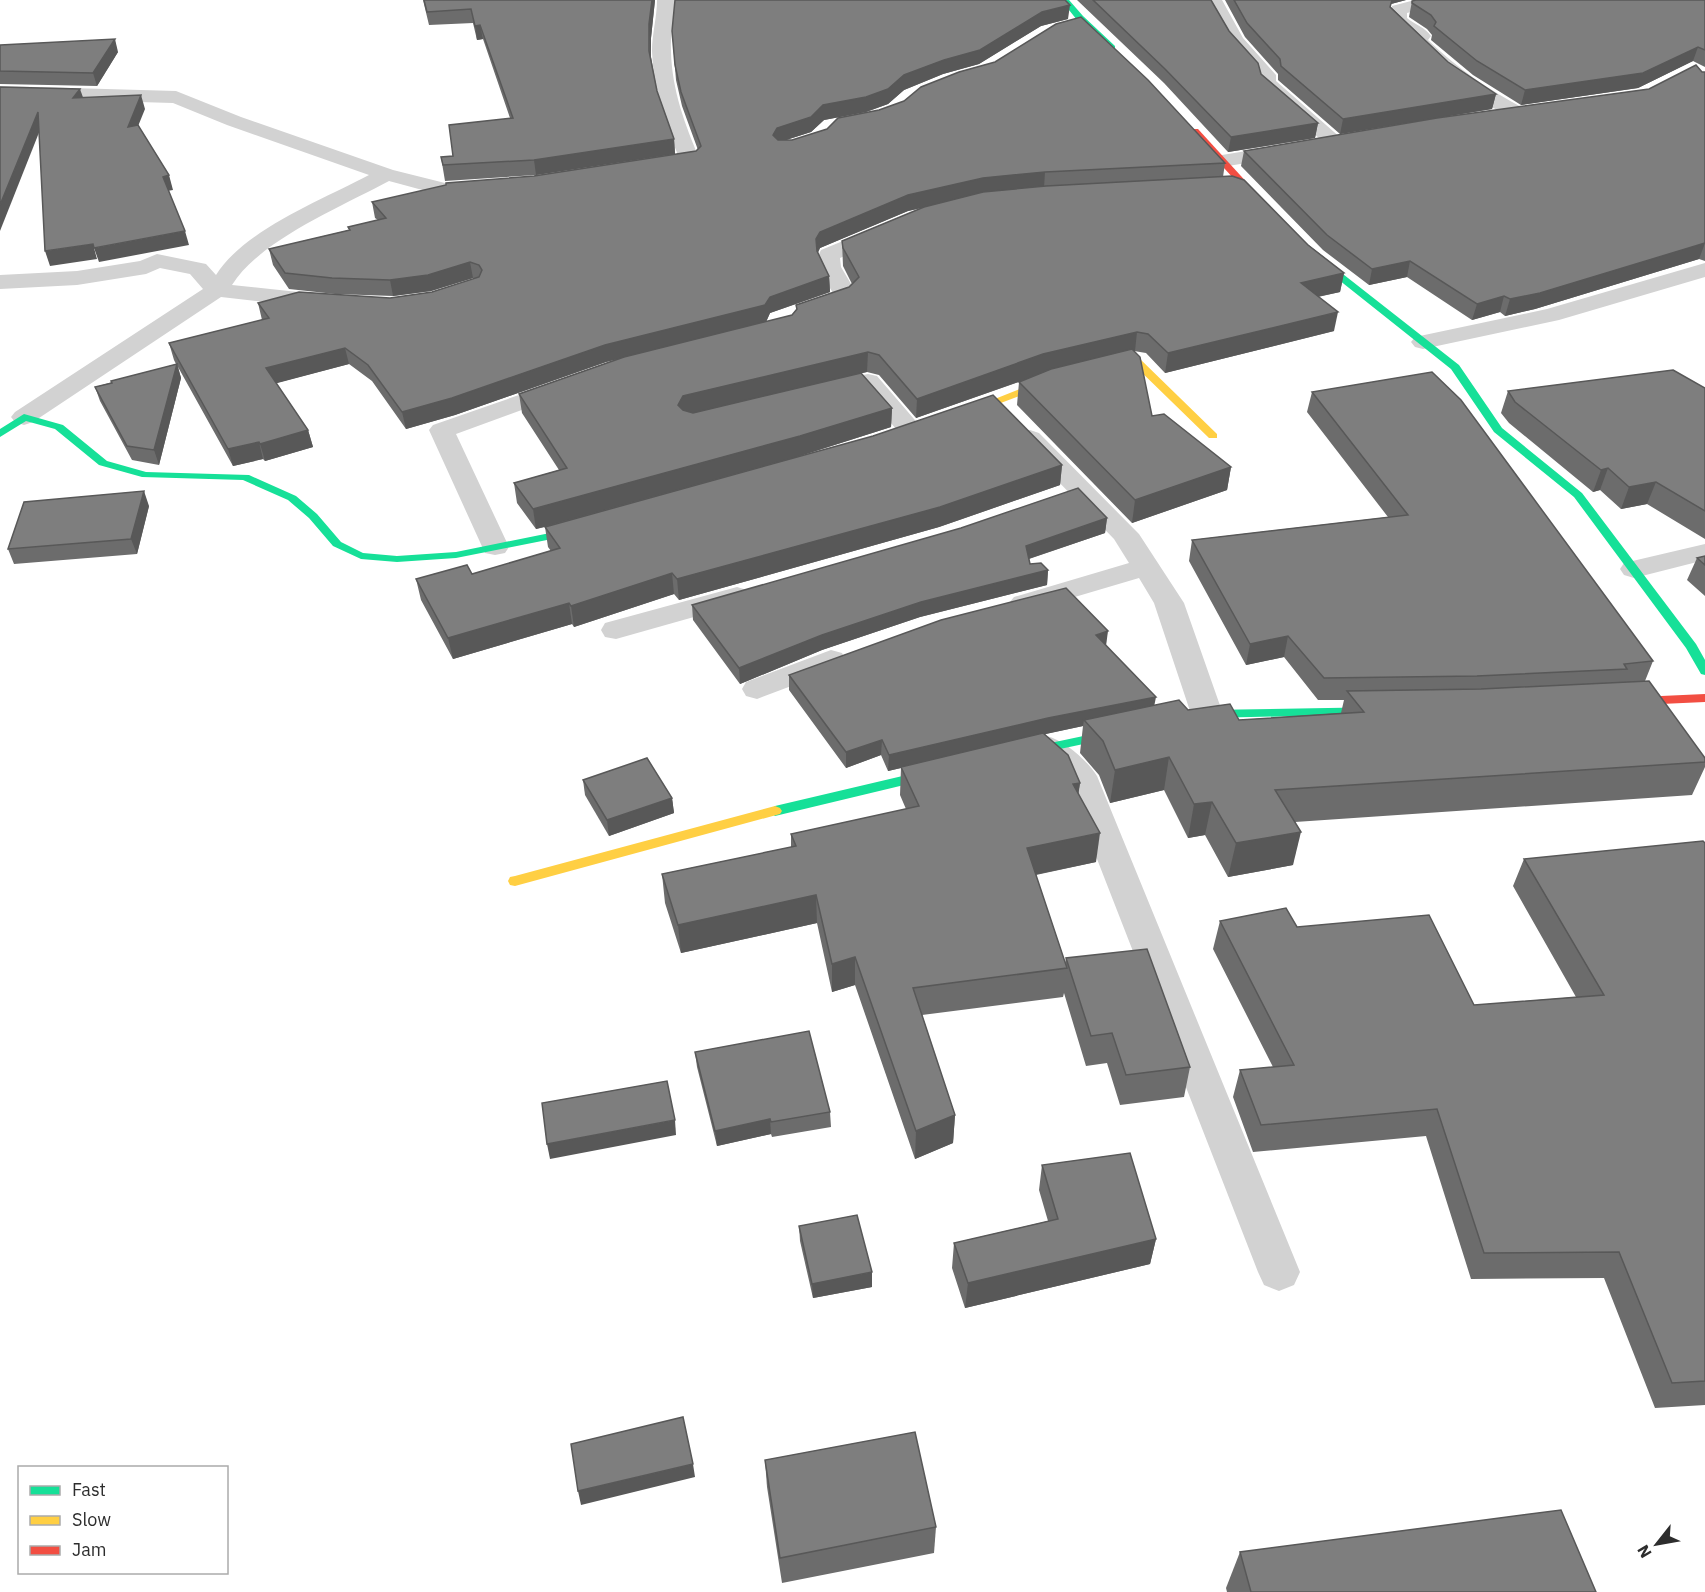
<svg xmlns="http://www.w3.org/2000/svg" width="1705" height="1592" font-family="'IBM Plex Sans',sans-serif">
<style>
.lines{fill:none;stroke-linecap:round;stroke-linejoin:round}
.street{fill:#d2d2d2;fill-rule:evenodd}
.fast{fill:#16e098;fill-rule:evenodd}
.slow{fill:#ffcf43;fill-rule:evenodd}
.jam{fill:#f24e42;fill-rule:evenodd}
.wall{fill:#6c6c6c;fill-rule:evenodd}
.shaded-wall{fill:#585858}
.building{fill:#7e7e7e;stroke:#585858;stroke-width:1.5}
</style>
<rect width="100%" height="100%" fill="#fff"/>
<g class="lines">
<g class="street">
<path d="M657,0h18c-1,17 -5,34 -4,52 1,38 14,73 29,108l-3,4c-15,4 -36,8 -51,4l-3,-4 3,-4 32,-5c-14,-33 -25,-67 -26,-104 0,-17 5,-34 5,-51z"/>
<path d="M1204,0h18l21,38 33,37v6l66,58 3,4 -3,4 -120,20 -7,-2 -3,-4 3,-4 7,-2 98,-16 -60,-52 -2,-11 -29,-32z"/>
<path d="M1415,0l25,1 -3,4 -30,8v5c7,6 19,10 24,18l-3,4c29,28 61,50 97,69l3,4 -3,4c-24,6 -102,-56 -116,-77l2,-3 -7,-3 -15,-15 3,-13z"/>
<path d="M0,86l176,5 65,26 152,53 56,14 34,-2 7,2 3,4 -3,4c-35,9 -67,-2 -101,-11 -48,26 -129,59 -157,104l94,10 8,2 4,5 -4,5 -8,2 -105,-12 -188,125 -9,3 -9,-3 -4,-5 4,-5 188,-123 -13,-15 -30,-6 -14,6 -69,11 -77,4v-14l77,-4 63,-10 17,-7 49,10 10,11c28,-45 106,-75 153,-100l-142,-50 -54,-22 -173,-5z"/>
<path d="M882,225l8,2 3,5 -3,5 -50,21 1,9 16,27c-10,14 -38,25 -55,21l-4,-5 4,-5 31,-12c-7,-12 -21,-29 -12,-43z"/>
<path d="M1705,263v14l-146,43 -136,29 -8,-2 -4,-5 4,-5 132,-28z"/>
<path d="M868,374l9,2 43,50 4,5 -4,5 -9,3 -9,-3 -40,-47 -10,-2 -3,-5 3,-5z"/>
<path d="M562,380l9,2 3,5 -3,5 -115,42 53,113 -4,6 -10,2 -10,-2 -56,-123 4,-5z"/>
<path d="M1030,430l9,3 100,101 45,69 39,111 -5,7 -11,3 -11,-3 -5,-7 -37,-111 -15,-25 -115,34 -10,-3 -5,-6 5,-6 115,-34 -15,-24 -93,-96 -4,-5 4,-5z"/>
<path d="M1705,544v16l-71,18 -10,-3 -4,-6 4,-6z"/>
<path d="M737,587l10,3 5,6 -5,6 -131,37 -11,-2 -4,-7 4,-7z"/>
<path d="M831,650l11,3 4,7 -4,7 -85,32 -11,-3 -4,-7 4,-7z"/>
<path d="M1047,736c18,5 40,24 50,40l203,496 -6,13 -15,6 -15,-6 -6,-13 -191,-490 -31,-27 -5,-8 5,-8z"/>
</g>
<g class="fast">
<path d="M1061,0h8l14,16 32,30v4h-6l-32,-30z"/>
<path d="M1305,249h6l148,116 43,63 80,65 114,151 9,16v15l-4,-1 -15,-26 -112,-151 -80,-65 -43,-63 -146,-116z"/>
<path d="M24,414l39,11 44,36 39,11 103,3 47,21 21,18 24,28 22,11 34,3 59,-4 99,-20 34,-9 6,3 -2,2 -36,10 -101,20 -59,4 -36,-3 -28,-13 -24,-28 -21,-18 -45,-20 -101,-3 -43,-12 -44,-36 -29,-8 -26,16v-8z"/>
<path d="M1386,707l5,1 1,3 -1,3 -184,4 -16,4 -6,-4 1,-3 21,-5z"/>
<path d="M1126,727l5,1 1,3 -1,3 -119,25 -7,-4 7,-4z"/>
<path d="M945,766l5,2 2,3 -2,3 -175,42 -7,-5 7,-5z"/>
</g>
<g class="slow">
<path d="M1135,357l4,1 78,76v4h-8l-76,-74 -90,23 -82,31 -4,1 -5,-3 83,-33z"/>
<path d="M775,806l5,2 2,3 -2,3 -265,72 -5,-1 -2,-4 2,-4 5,-1z"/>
</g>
<g class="jam">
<path d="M1192,129h6l74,81v4h-6l-74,-81z"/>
<path d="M1705,694v8l-88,4 -6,-4 6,-4z"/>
</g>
</g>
<g class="wall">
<path d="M423,0h232l-4,38v19l6,34 17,48 1,15 -139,21 -91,6 -4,-24 12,-1 57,-38 -27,-79 -6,1 -4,-17 -44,2z"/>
<path d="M1077,0h134l18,31 32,43 57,49 -3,15 -87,14 -64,-69z"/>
<path d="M1225,0h181l-15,4v3l57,55 48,32 -4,15 -152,25 -62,-54v-6l-33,-37z"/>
<path d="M1705,0v67l-12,-6 -55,27 -117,17 -48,-30 -42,-35 1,-5 -5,-6 -18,-12 3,-16z"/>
<path d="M1068,19l-27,7 -62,38 -36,10 -39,16 -16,14 -22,8 -42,8 -13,12 -25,8 439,23 -2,14 121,96 -4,19 -22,5 16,34 -169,42 -19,-20 -12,-2 18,65 79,51 -4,23 -95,33 -115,-118 2,-23 14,-5 -117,41 -37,-43 -12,-3 -6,1 31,35 -1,19 -91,29 262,9 -2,20 -121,42 -260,73 -5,-6 -100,33 -2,-3 -119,35 -32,-59 -5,-21 56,-5 79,-23 -3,-4 -3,-20 -9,2 -19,-26 -3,-20 45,-13 -37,-57 -3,-19 98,-35 -11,3 -151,53 -49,14 -34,-48 -23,-17 -73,19 32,47 5,17 -48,14 -2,-2 -30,7 -55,-99 3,11 -22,87 -27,-5 -32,-59 -5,-14 81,-23 -2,-4 -5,-17 93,-23 -4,-17 132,-5 42,-6 43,-13 -2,-1 -42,13 -38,5 -58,-2 -46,-5 -16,-24 -4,-16 80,-19 -1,-3 30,-7 -3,-2 -3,-16 162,-26 162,-25 2,-1 -16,-44 -6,-26 -4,-49zM926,207l-84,34 1,25 9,18 -3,3 -53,18v5l-4,5 -26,7 4,-9 60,-21 -1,-16 -11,-23 2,-5 88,-37z"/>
<path d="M0,45l118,7 -21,34 -97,-2z"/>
<path d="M1702,72h3v189l-6,-2 -164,50 -30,7 -5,-4 -28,8 -65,-43 -38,8 -46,-35 -82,-84 3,-15 405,-62z"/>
<path d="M1705,388v151l-58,-35 -26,5 -21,-19 -7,2 -84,-69 -8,-10 7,-22z"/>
<path d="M1312,392l341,269 -8,20 60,77v9l-13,28 -397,27 -2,43 -65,12 -23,-42 -17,3 -24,-48 -54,13 -11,-28 -19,-22 3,-27 -38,8 35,49 -2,11 18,68 -60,13 29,89 1,-6 124,109 -6,30 -64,8 -13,-42 -21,3 -22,-73 -1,4 -141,18 33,100 -2,28 -38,16 -60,-174 -23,7 -15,-69 -136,30 -16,-50 -3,-29 129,-27v-13l115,-25 -6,-14 1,-27 -13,3 -7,-16 -35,13 -57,-78v-15l317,-29 48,59 34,5 51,10 102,-7 3,-13h-26l-34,-43 -38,8 -57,-104 3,-21 196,-23 -81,-105z"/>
<path d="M149,506l-12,48 -123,10 -6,-15z"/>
<path d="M1107,518l-2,15 -76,26 1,5 18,6 -1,15 -127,32 -98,33 -82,34 -47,-64 -1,-15z"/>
<path d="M1705,556v40l-18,-16 10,-22z"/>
<path d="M583,780l89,18 2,15 -65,23 -24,-41z"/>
<path d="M1705,843v562l-50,3 -51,-130 -133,1 -45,-143 -173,16 -20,-55 7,-27 33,-3 -60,-118 7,-28 77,6 177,78 102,-8 -63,-111 11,-27z"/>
<path d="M695,1052l135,60 1,15 -59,10 -1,-3 -54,12 -20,-79z"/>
<path d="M1042,1165l114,74 -6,25 -185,44 -13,-40 2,-25 94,-22 -9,-31z"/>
<path d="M799,1226l73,61 -59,11 -13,-57z"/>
<path d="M765,1460l171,67 -2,26 -152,30 -15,-96z"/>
<path d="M1240,1552l356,40h-369l-1,-4z"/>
</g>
<g class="shaded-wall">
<path d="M652,0h3l-4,38v27l-2,-41z"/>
<path d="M1392,0h14l-15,4z"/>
<path d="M1070,5l-2,14 -27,7 -62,38 -36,10 -39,16 -16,14 -22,8 -42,8 -13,12 -34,11 -4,-8 4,-7 46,-23 81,-30 138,-63z"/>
<path d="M480,25l3,14 -6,1 -2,-14z"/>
<path d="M115,39l3,13 -21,34 -4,-13z"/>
<path d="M1698,47l-5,14 -55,27 -117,17 4,-15z"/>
<path d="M80,89l5,14 -12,-5z"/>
<path d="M1496,94l-4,15 -152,25 3,-15z"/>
<path d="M141,95l4,14 -13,32 -4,-14z"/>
<path d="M38,112l4,13 -42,106v-26z"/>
<path d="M1318,123l-3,15 -87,14 3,-15z"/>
<path d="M674,139l1,15 -139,21 -2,-15z"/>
<path d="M1045,172l-1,16 -62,6 -74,17 -88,37 -4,7v-16l4,-7 88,-37 75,-17z"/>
<path d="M169,175l4,15 -6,1 -4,-14z"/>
<path d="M185,231l4,14 -90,17 -5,-14z"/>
<path d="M1705,243l-6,16 -164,50 -30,7 5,-17z"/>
<path d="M93,244l4,15 -47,7 -5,-15z"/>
<path d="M1410,261l-3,16 -38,8 3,-16z"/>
<path d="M470,262l3,16 -42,13 -38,5 -3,-16z"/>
<path d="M1344,273l-4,19 -43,9 4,-18z"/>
<path d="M829,276l1,16 -60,21 -4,9 -160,40 -151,53 -49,14 -4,-17 203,-67 165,-48z"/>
<path d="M1504,296l-4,16 -28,8 5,-16z"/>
<path d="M1338,312l-4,19 -169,42 3,-20z"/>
<path d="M1137,332l-2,19 -94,23 -125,44 1,-19 126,-45z"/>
<path d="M345,348l4,16 -79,21 -4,-17z"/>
<path d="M868,352l-1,20 -183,44 -6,-11 5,-9z"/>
<path d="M177,364l4,14 -22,87 -5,-15z"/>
<path d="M892,408l-1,19 -91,29 -264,73 -3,-20z"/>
<path d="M308,430l5,17 -48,14 -5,-17z"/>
<path d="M259,442l4,17 -30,7 -5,-17z"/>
<path d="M1062,465l-2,20 -121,42 -260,73 -2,-21z"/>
<path d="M1231,467l-4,23 -95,33 3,-23z"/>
<path d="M1608,468l-8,22 -7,2 8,-22z"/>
<path d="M1656,482l-9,22 -26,5 8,-22z"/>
<path d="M144,491l5,15 -12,48 -6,-15z"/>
<path d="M1107,518l-2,15 -80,27 1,-14z"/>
<path d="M1048,570l-1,15 -127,32 -98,33 -82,34 -1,-16 83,-33 99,-33z"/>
<path d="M672,573l2,21 -100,33 -3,-21z"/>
<path d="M569,603l3,21 -119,35 -5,-21z"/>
<path d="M1108,631l-2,15 -10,-11z"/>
<path d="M1288,636l-4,21 -38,8 4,-21z"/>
<path d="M1156,697l-3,15 -69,8 -1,6 -37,8 -158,37 1,-16 159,-37z"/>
<path d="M882,740l-1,15 -35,13v-16z"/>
<path d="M1169,757l-5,33 -54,13 5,-33z"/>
<path d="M1080,783l-4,28 -3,-27z"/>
<path d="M672,798l2,15 -65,23 -2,-16z"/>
<path d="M1212,802l-7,33 -17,3 6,-34z"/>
<path d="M1301,832l-8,33 -65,12 8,-34z"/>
<path d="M1100,833l-4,29 -72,15 3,-29z"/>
<path d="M816,895l1,28 -136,30 -3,-28z"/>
<path d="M855,957v28l-23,7v-28z"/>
<path d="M955,1115l-2,28 -38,16 1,-28z"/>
<path d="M770,1119l1,15 -54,12 -2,-15z"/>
<path d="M675,1120l1,15 -126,24 -3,-15z"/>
<path d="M1156,1239l-6,25 -185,44 3,-25z"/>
<path d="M872,1272v15l-59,11 -1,-14z"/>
<path d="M693,1464l2,13 -114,28 -3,-14z"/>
</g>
<g class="building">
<path d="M424,0h228l-3,24v27l8,40 17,48 -140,21 -91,5 -2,-8 12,-1 -4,-31 64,-7 -33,-93 -5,1 -4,-17 -44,3z"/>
<path d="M675,0h390l5,5 -28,7 -62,38 -36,10 -40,15 -16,14 -22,8 -43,8 -12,12 -34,11 -4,7 5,5h14l35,-11 11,-11 41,-8 25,-9 17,-14 38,-15 36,-10 61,-38 25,-7 67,63 77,83 -180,9 -62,6 -75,17 -88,37 -4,7 1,12 12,25 -59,21 -5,8 -160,40 -153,53 -50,14 -34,-47 -23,-17 -79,20 42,62 -48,14 -1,-2 -31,7 -59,-106 100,-25 -11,-15 41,-11 91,6 42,-6 47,-15 3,-7 -3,-5 -9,-3 -42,13 -38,5 -58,-2 -47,-5 -16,-24 81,-19 -2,-3 38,-9 -14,-16 74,-17v-2l88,-7 162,-25 5,-5 -20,-54 -6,-27 -3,-34z"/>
<path d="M1093,0h118l18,31 29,32 3,11 57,49 -87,14 -66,-68z"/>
<path d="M1234,0h158l-2,7 58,55 48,32 -153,25 -62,-53 -1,-7 -33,-36z"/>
<path d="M1416,0h289v50l-7,-3 -55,26 -118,17 -48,-29 -43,-35 2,-4 -5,-7 -19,-12v-2z"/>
<path d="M115,39l-22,34 -93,-2v-26z"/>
<path d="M1696,65l6,7h3v171l-165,50 -30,6 -6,-3 -27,8 -67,-43 -38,8 -45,-34 -83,-84 193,-33 212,-29z"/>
<path d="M0,87l80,2 -7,9 68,-3 -13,32 10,-2 31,50 -6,2 22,54 -91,17 -1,-4 -48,7 -7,-139 -38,93z"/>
<path d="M1232,176l12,4 64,65 36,28 -43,10 37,29 -170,41 -20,-19 -11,-2 -94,22 -126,45 -38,-44 -11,-3 -185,44 -5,9 5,5 10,3 168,-40 31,35 -92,28 -267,73 -19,-26 53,-15 -48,-74 105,-37 168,-42 5,-6 -1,-4 53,-18 10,-10 -16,-29 -1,-7 82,-34 59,-15 63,-6z"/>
<path d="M1132,349l8,8 12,59 12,-2 67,53 -96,33 -116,-118 32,-13z"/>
<path d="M177,364l-23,86 -27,-4 -32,-59 17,-4 -1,-2z"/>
<path d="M1673,370l32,18v123l-49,-29 -27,5 -21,-19 -7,2 -86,-68 -7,-11z"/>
<path d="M1432,372l29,28 192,261 -29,3 3,5 -150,7 -153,2 -36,-42 -38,8 -58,-104 216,-25 -96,-123z"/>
<path d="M993,395l69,70 -122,42 -263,72 -5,-6 -101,33 -2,-3 -121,35 -32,-59 51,-14 5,9 88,-26 -15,-21 328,-91z"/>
<path d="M1078,488l29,30 -81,28 4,18 11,-1 7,7 -127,32 -99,33 -83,33 -47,-63 269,-77z"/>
<path d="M144,491l-13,48 -123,10 16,-47z"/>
<path d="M1705,556v9l-8,-7z"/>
<path d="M1066,588l42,43 -12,4 60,62 -108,21 -159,37 -7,-15 -36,12 -57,-77 152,-55z"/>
<path d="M1649,681l56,77v4l-430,28 26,42 -65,11 -24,-41 -18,2 -25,-47 -54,13 -12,-29 -19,-21 95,-20 9,10 42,-6 9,16 125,-8 -17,-21 134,-2z"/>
<path d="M1043,733l25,22 12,28 -7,1 27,49 -73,15 40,120 -154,20 42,127 -39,16 -61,-174 -23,7 -16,-69 -138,30 -16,-51 134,-28 -5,-12 128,-28 -18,-39z"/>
<path d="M647,758l25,40 -65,22 -24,-40z"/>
<path d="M1703,841l2,2v538l-33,2 -53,-131 -135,1 -47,-144 -176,16 -21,-55 54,-5 -74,-144 66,-13 11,19 132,-12 45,90 130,-10 -80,-136z"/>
<path d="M1147,949l43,118 -64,8 -14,-42 -21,3 -25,-78z"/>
<path d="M809,1031l21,81 -59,10 -1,-3 -55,12 -20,-79z"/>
<path d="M667,1081l8,39 -128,24 -5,-41z"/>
<path d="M1130,1153l26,86 -188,44 -14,-40 104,-24 -16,-54z"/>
<path d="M857,1215l15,57 -60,12 -13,-58z"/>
<path d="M683,1417l10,47 -115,27 -7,-47z"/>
<path d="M915,1432l21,95 -156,31 -15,-98z"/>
<path d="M1561,1510l35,82h-345l-11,-40z"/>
</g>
<rect x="18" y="1466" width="210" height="108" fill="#ffffff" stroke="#ababab" stroke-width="1.5"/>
<rect x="30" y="1486" width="30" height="9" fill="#16e098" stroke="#ababab" stroke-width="1.5"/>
<text x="72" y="1496" font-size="18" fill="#2d2d2d">Fast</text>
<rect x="30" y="1516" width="30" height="9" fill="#ffcf43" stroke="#ababab" stroke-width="1.5"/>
<text x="72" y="1526" font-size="18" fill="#2d2d2d">Slow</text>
<rect x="30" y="1546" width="30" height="9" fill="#f24e42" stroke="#ababab" stroke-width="1.5"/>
<text x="72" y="1556" font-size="18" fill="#2d2d2d">Jam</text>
<g transform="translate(1657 1544) rotate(239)" stroke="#ffffff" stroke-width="4.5" paint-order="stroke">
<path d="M0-4.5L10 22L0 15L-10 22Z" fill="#2d2d2d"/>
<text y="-9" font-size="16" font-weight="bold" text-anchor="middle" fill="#2d2d2d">N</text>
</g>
</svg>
